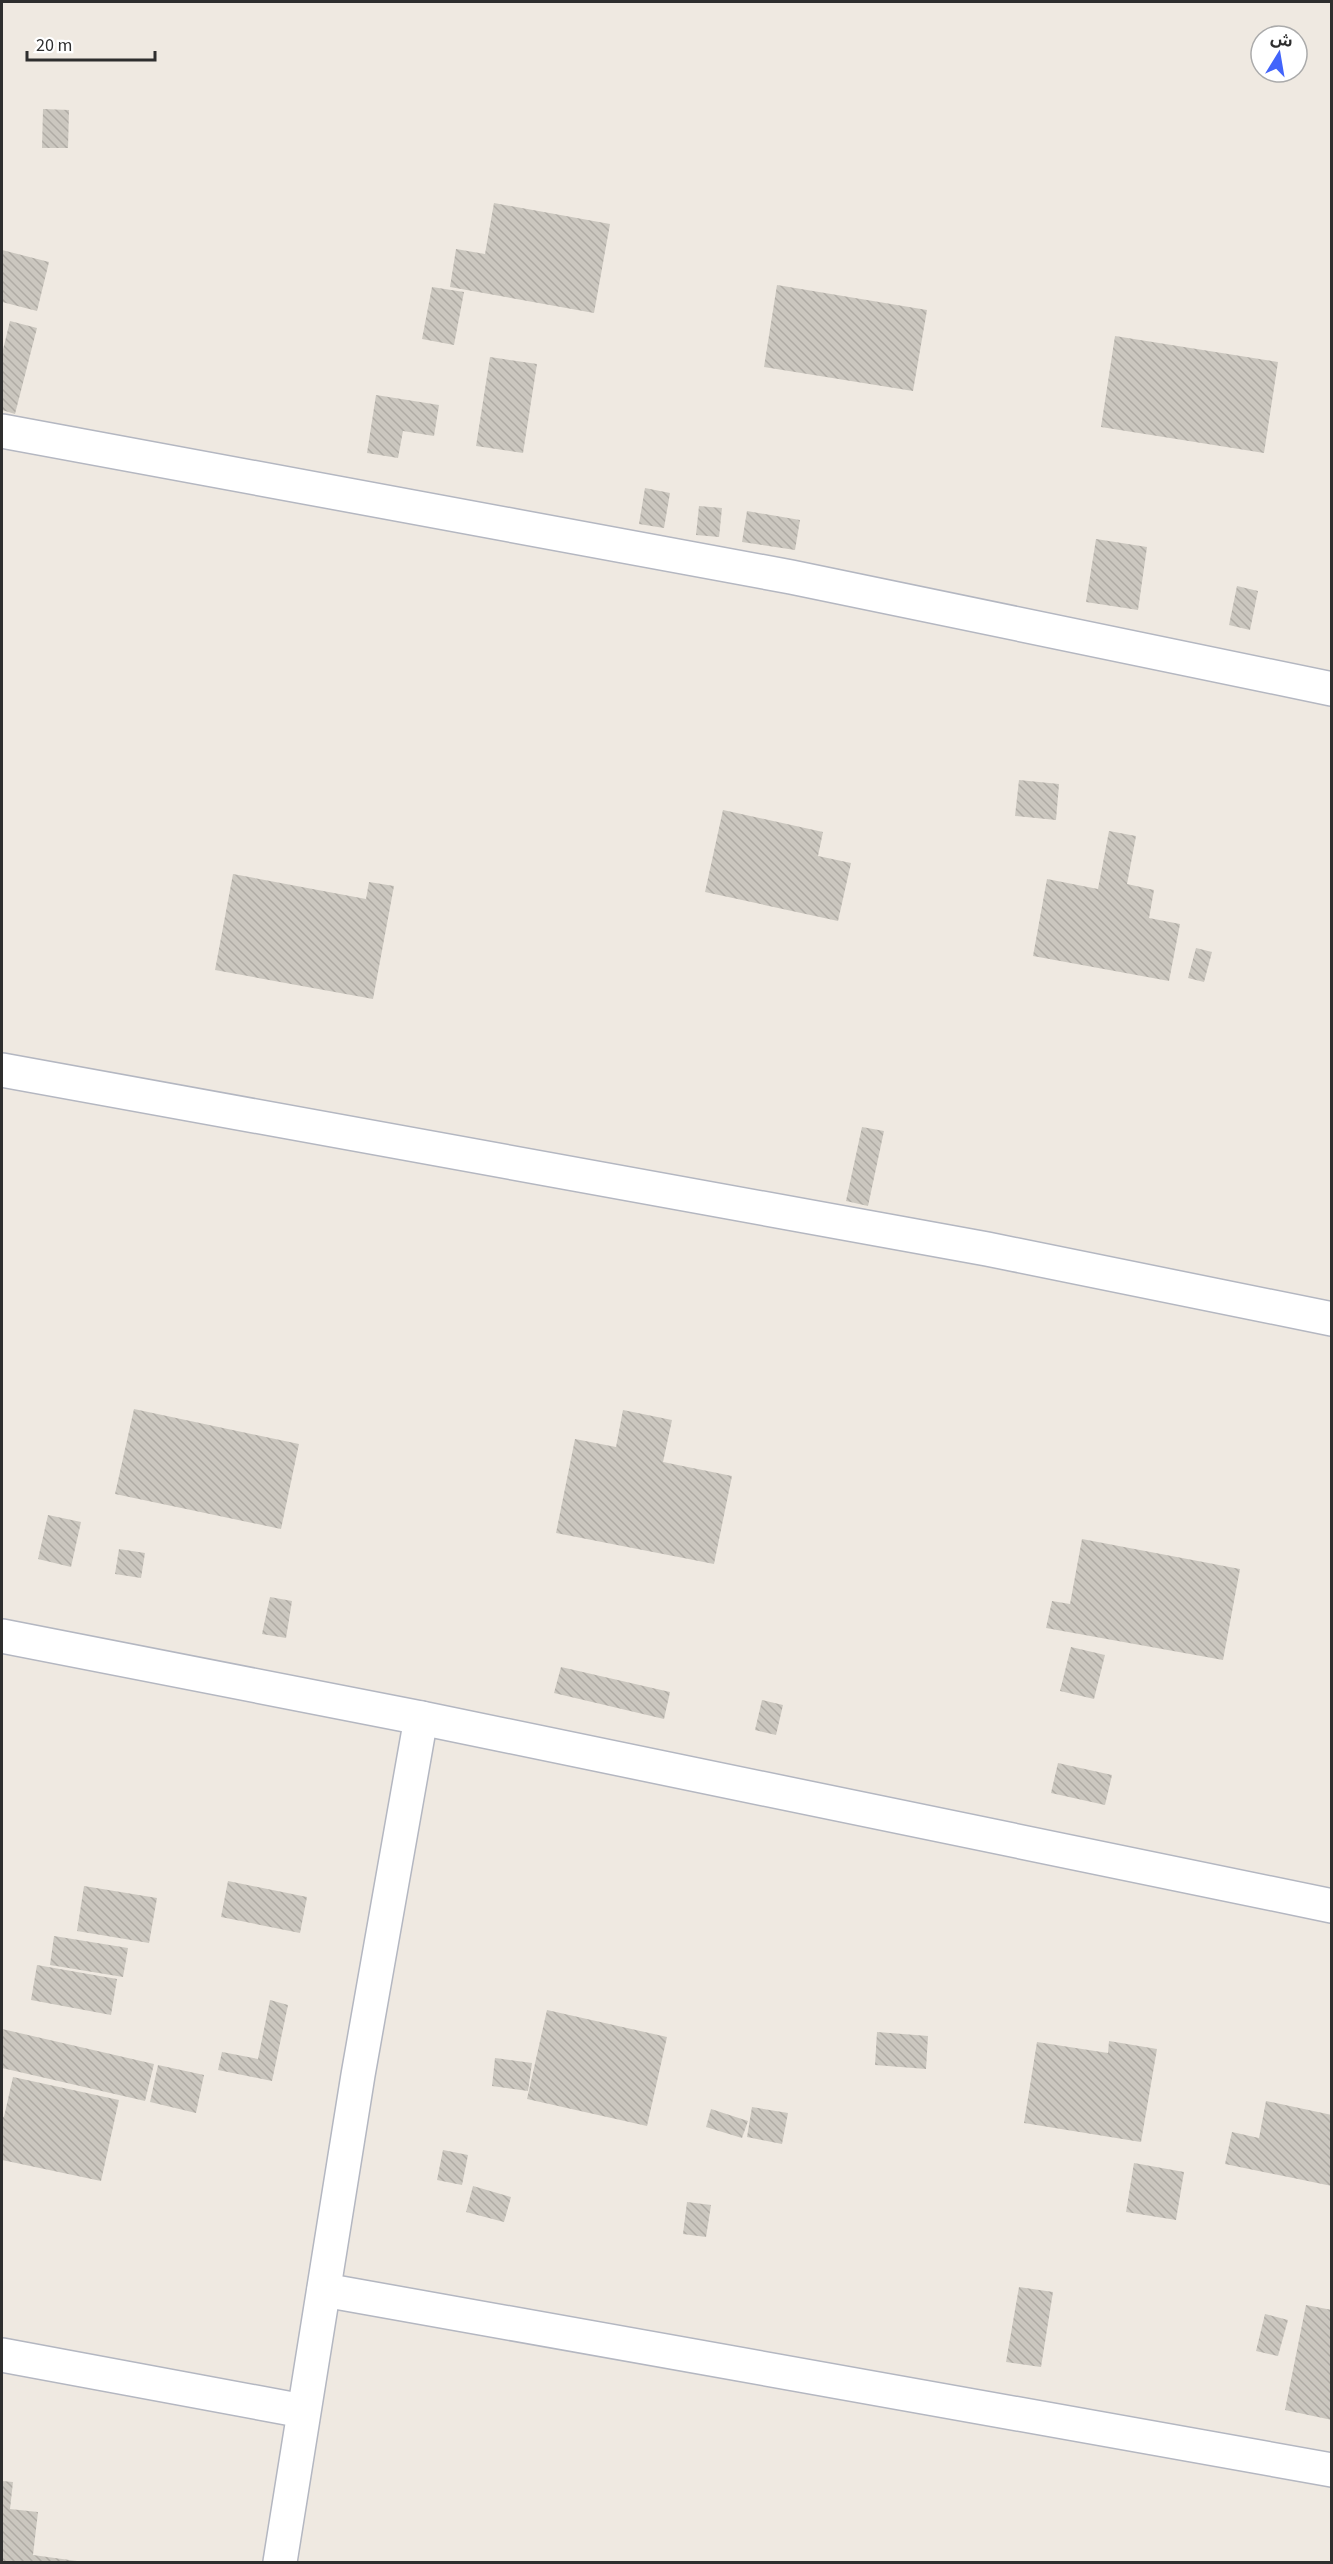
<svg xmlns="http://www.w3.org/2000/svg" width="1333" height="2564" font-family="'Source Sans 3','Noto Sans Arabic',sans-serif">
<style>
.building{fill:url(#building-back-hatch)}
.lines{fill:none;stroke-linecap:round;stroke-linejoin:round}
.street-casing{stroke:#b4b7c1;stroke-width:36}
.street{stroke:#fff;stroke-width:33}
</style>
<defs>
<pattern id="building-back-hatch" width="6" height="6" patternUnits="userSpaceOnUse" patternTransform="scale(1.5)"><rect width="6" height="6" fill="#cbc7bf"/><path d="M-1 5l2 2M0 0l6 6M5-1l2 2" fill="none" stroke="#afaba4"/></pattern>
</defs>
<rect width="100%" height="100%" fill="#efe9e1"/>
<g class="building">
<path d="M43,109l26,1 -1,38h-26z"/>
<path d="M494,203l116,21 -16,89 -144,-26 6,-38 29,5z"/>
<path d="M2,250l47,12 -12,49 -35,-9z"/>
<path d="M777,285l150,25 -14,81 -149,-24z"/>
<path d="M432,287l32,5 -10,53 -32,-6z"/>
<path d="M10,321l27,7 -22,86 -13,-4v-56z"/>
<path d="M1115,336l163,26 -14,91 -163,-26z"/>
<path d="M490,357l47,7 -14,89 -47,-7z"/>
<path d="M376,395l63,10 -5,31 -31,-5 -5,27 -31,-5z"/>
<path d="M645,488l25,5 -6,35 -25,-4z"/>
<path d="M699,506l23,2 -3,29 -23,-2z"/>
<path d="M747,511l53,9 -5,30 -53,-8z"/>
<path d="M1096,539l51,8 -9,63 -52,-8z"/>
<path d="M1237,586l21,5 -8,39 -21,-5z"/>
<path d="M1019,780l40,4 -3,36 -41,-4z"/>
<path d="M723,810l100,22 -5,24 33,7 -13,58 -133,-29z"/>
<path d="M1109,831l27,5 -9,48 27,6 -5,28 31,6 -11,57 -136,-25 14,-77 51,10z"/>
<path d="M233,874l133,25 3,-17 25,4 -21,113 -158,-29z"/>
<path d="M1196,948l16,4 -8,30 -16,-4z"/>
<path d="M862,1127l22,4 -16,75 -22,-5z"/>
<path d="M134,1409l165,35 -18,85 -166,-35z"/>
<path d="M623,1410l49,10 -9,42 69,14 -18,88 -158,-31 19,-94 41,8z"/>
<path d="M48,1515l33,7 -10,45 -33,-8z"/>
<path d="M1082,1539l158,30 -17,91 -177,-32 6,-27 18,3z"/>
<path d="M119,1549l26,4 -4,25 -26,-4z"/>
<path d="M270,1597l22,4 -6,37 -24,-4z"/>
<path d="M1071,1647l34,8 -11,44 -34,-8z"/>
<path d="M561,1667l109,25 -6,27 -110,-26z"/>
<path d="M762,1700l21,5 -7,30 -21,-5z"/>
<path d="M1058,1763l54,12 -7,30 -54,-12z"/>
<path d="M228,1881l79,16 -7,36 -79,-16z"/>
<path d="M84,1886l73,12 -8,45 -72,-12z"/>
<path d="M54,1936l74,12 -5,29 -73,-12z"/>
<path d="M37,1965l80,14 -6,36 -80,-15z"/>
<path d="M270,2000l18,5 -16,76 -54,-11 4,-18 36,7z"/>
<path d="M547,2010l120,27 -20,89 -120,-27z"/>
<path d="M2,2029l152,35 -9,37 -143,-33z"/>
<path d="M877,2032l51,4 -2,33 -51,-4z"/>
<path d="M1109,2041l48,8 -16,93 -117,-19 13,-81 71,11z"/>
<path d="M495,2058l37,5 -4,28 -36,-5z"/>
<path d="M158,2065l46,10 -8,38 -46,-11z"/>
<path d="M13,2077l106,23 -18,81 -99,-21v-44l2,1z"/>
<path d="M1266,2101l66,14v71l-107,-22 7,-32 27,6z"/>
<path d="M752,2107l36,6 -6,31 -35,-7z"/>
<path d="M711,2109l37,12 -6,17 -36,-11z"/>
<path d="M443,2150l25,5 -6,30 -25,-5z"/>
<path d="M1134,2163l50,9 -8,48 -50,-8z"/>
<path d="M473,2186l38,11 -7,25 -38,-10z"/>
<path d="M687,2202l24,3 -5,32 -23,-3z"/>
<path d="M1019,2287l34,5 -12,75 -35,-5z"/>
<path d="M1306,2305l26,5v110l-47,-10z"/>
<path d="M1265,2314l23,6 -10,36 -22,-5z"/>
<path d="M2,2481l11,1 -3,27 28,3 -5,43 51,7h-82z"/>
</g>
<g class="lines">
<g class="street-casing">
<g id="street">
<path d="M2,431l789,146 541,112"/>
<path d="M2,1070l985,179 345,70"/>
<path d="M2,1636l419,82 911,188"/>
<path d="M324,2290l1008,180"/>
<path d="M2,2355l301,56"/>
<path d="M280,2562l78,-487 63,-357"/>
</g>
</g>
<use href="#street" class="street"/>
</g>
<rect width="1333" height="2564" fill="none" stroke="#2e2e2e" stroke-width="6"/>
<g transform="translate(1279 54) rotate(11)"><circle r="28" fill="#ffffff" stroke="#ababab" stroke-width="1.5"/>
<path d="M0-4.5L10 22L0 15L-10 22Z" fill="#4264fb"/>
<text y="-9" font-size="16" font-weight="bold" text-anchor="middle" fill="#2e2e2e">ش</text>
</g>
<path d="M27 51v9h128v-9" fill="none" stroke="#2e2e2e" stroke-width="3"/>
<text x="36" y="51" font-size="18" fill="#2e2e2e" stroke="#ffffff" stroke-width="4.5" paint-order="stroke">20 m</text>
</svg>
